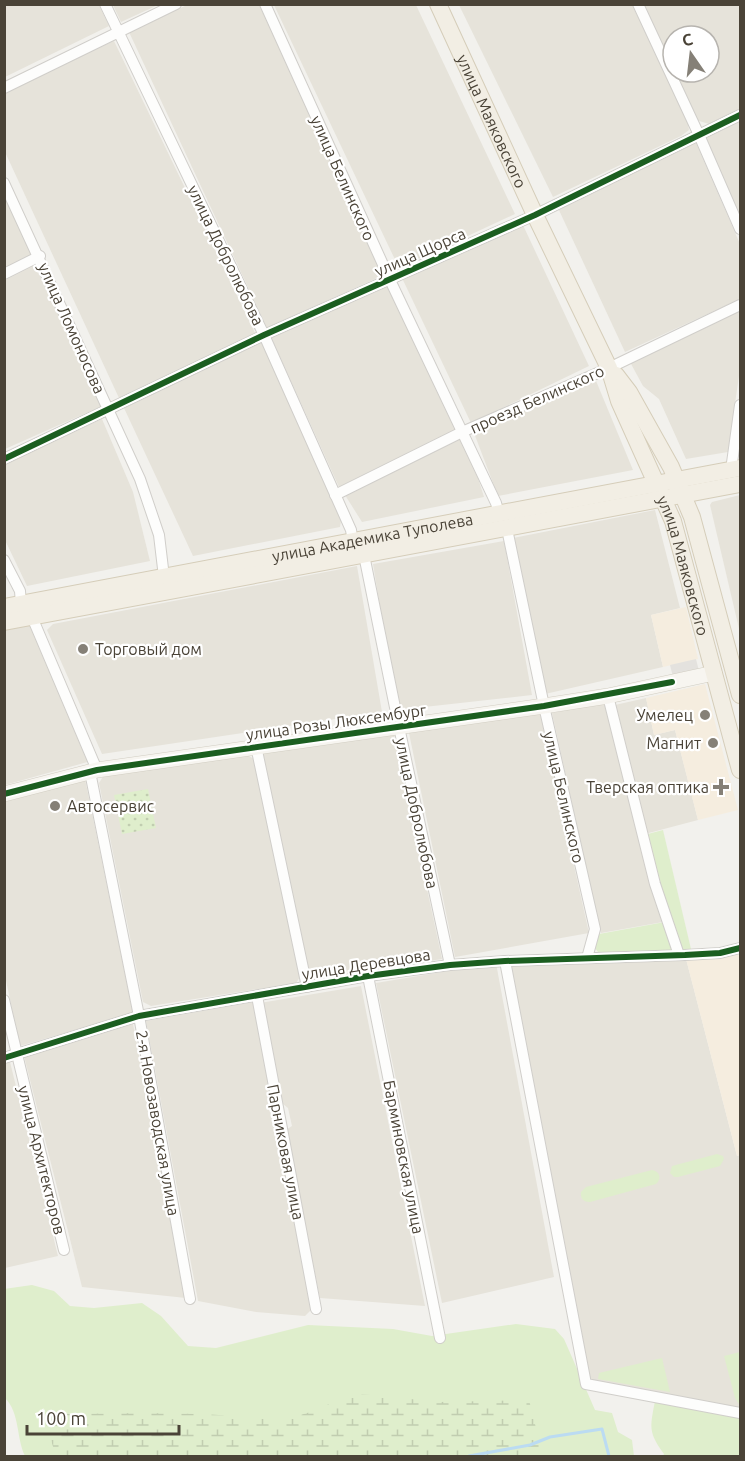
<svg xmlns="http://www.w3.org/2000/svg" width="745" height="1461" font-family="Ubuntu,sans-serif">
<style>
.residential{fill:#e6e3da}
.commercial{fill:#f5eddf}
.grass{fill:#dfeecc}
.wetland{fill:url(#wetland-marsh)}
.park{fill:url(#park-dots)}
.parking{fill:#e4e2de}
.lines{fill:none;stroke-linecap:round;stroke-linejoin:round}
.stream{stroke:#bbdbf2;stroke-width:3}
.street-casing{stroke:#d0ceca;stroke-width:12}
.secondary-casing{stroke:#d2cec3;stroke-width:16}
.primary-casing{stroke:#d5cdb9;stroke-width:18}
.street{stroke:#fdfdfc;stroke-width:10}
.secondary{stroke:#f7f5f0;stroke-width:15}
.primary{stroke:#f2eee4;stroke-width:16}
.cycleway-casing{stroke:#fff;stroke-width:10}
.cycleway{stroke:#1b5e20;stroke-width:6}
.poi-dot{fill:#858077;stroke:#fff;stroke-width:2}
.labels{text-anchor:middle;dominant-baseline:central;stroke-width:4.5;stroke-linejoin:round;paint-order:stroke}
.street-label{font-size:16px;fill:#4a4337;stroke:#fff}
.poi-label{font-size:16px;fill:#4a4337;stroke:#fff;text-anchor:end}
</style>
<defs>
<pattern id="wetland-marsh" width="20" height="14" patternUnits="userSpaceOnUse" patternTransform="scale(1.5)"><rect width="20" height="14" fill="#dfeecc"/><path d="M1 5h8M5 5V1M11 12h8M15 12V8" fill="none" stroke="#c1cdb0"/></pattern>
<pattern id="park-dots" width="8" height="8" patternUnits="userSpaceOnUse" patternTransform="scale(1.5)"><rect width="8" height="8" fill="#dfeecc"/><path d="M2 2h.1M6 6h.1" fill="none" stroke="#c1cdb0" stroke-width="1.8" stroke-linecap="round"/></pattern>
</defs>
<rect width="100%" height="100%" fill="#f2f1ed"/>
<g class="residential">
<path d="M5,4l94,1 10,21 -104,51z"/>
<path d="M113,5h45l-37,17z"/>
<path d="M187,5h72l129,268 -121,55 -138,-296z"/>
<path d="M274,5h142l99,209 -116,54z"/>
<path d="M459,5h173l55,114 2,11 -8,6 -128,61z"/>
<path d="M643,5h97v104l-31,15 -13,-4 -22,-48h35v-36h-36v34z"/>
<path d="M114,41l142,294 -137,63 -114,-246 -1,-61z"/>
<path d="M740,121v95l-34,-78z"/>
<path d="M696,143l44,101v55l-115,53 -67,-144z"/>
<path d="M4,192l30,61 -29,15h-1z"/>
<path d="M522,223l67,143 -118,57 -69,-145z"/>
<path d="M35,265l67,141 -97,43v-169z"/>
<path d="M393,283l68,144 -122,60 -68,-150z"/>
<path d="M740,310v59l-12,83 -42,7 -27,-60 -16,-13 -13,-24z"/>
<path d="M261,342l81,173 -2,12 -147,29 -69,-148z"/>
<path d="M594,376l39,94 -135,26 -24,-63z"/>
<path d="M102,419l31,73 17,69 -123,25 -22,-46v-77z"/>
<path d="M465,437l19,60 -122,25 -17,-27z"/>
<path d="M740,495v138l-30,-128 2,-3z"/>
<path d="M655,510l25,98 -29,7 12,52 -118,27 -32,-156z"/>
<path d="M504,541l28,154 -135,15 -24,-146z"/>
<path d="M357,566l25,146 -280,42 -55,-124 6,-6z"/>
<path d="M30,625l61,136 -86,24v-155z"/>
<path d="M646,698l8,37 21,-5 23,90 -53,14 -30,-129z"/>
<path d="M604,703l59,219 -62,11 -49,-220z"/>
<path d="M540,713l49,220 -134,24 -46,-224z"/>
<path d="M394,735l48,224 -133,21 -46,-228z"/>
<path d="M247,755l7,4 46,218 -4,6 -145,23 -8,-4 -44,-219 5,-8z"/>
<path d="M85,779l48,234 -113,33 -15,-70 -1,-174z"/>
<path d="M685,955l52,201 3,-1v258l-154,-29 -81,-423z"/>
<path d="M496,963l58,314 -112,26 -66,-320z"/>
<path d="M361,986l64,320 -105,-8 -34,-168 6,-4 -4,-18 -6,-5 -22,-100z"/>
<path d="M253,1002l59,307 -7,7 -49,-4 -58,-11 -52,-280z"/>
<path d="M133,1024l53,274 -104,-11 -59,-235z"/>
<path d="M10,1062l48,194 -53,12 -1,-204z"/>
</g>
<g class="commercial">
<path d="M686,607l12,52 -35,8 -12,-52z"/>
<path d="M705,684l33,126 -40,10 -23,-90 -21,5 -8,-37z"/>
<path d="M740,948v207l-3,1 -52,-201z"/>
</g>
<g class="grass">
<path d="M663,830l28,119 -11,2 -36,-116z"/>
<path d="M665,922l9,29 -75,2 -5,-6 5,-13z"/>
<path d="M717,1154l6,2 1,3 -4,7 -42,11h-4l-4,-4 2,-7z"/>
<path d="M652,1170c8,1 10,9 4,14l-66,18c-6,0 -10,-3 -9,-10l5,-5z"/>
<path d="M32,1285l22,6 16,15 24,2 48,-5 19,13 27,30 28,2 92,-23 85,4 39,7 84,-12 39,5 9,10 31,71 17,3 6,19 14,8 2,16h-609c-9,-19 -5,-43 -20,-58l-1,-109z"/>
<path d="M740,1352v50l-1,2 -4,-6 -11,-42z"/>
<path d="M662,1358l8,34 -72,-13 1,-6z"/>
<path d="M655,1401l85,16v39h-77l1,-2c-16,-22 -14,-27 -9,-53z"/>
</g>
<path class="wetland" d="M351,1393l89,9 89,-2 14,56h-487l-11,-35 22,-7 76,-1 59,1 85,5 30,-9z"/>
<path class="park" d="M148,789l8,39 -34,6 -8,-39z"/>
<path class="parking" d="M696,659l3,12 -26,6 -3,-12z"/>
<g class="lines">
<path class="stream" d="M469,1456l61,-11 20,-8 52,-8 7,27"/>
<g class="street-casing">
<g id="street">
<path d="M105,4l159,331 87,195 2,12"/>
<path d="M265,4l125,276 106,223 3,11"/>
<path d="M638,4l61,131 41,94"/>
<path d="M4,88l172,-84"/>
<path d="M4,183l136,296 19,56 5,42"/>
<path d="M4,274l36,-18"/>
<path d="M4,459l260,-124 271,-120 205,-100"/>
<path d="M731,470l9,-65"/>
<path d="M335,495l127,-63 147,-64 131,-63"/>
<path d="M507,529l37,177 51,223 -8,29"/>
<path d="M364,555l35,172 51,238"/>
<path d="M4,560l16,31 1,13"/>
<path d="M32,617l65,153"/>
<path d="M608,696l47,188 24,71"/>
<path d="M256,746l51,241"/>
<path d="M90,772l49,244 51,283"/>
<path d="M505,961l81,423 154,29"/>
<path d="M368,976l72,362"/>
<path d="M257,996l59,313"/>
<path d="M4,1000l60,250"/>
<path d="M4,1058l135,-42 229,-40 82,-11 55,-4 180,-6 35,-2 20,-5"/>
</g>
</g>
<g class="secondary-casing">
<path id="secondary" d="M4,794l93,-24 447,-64 64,-10 106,-23"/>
</g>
<g class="primary-casing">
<g id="primary">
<path id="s1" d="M438,4l97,211 74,153 10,33 54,120 67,249"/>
<path d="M616,375l13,17 42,75 21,50 48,178"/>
<path id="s2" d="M4,607l736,-139"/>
<path d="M4,622l736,-138"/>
</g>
</g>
<use href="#street" class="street"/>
<use href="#secondary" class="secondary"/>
<use href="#primary" class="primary"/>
<g class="cycleway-casing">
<g id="cycleway">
<path d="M4,459l260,-124 271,-120 205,-100"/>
<path d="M4,794l93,-24 447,-64 128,-24"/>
<path d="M4,1058l135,-42 229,-40 82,-11 55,-4 180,-6 35,-2 20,-5"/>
</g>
</g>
<use href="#cycleway" class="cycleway"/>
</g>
<g class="poi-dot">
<circle cx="83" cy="649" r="6"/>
<circle cx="705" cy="715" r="6"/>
<circle cx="713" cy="743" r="6"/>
<path d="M718 778h6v6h6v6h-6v6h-6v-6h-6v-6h6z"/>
<circle cx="55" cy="806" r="6"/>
</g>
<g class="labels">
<g class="street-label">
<text stroke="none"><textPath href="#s1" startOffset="129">улица Маяковского</textPath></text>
<text transform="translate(343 178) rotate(66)">улица Белинского</text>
<text transform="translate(420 252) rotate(-24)">улица Щорса</text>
<text transform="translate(226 255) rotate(64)">улица Добролюбова</text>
<text transform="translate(72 328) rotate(66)">улица Ломоносова</text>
<text transform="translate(537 399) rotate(-24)">проезд Белинского</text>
<text stroke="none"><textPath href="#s2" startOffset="375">улица Академика Туполева</textPath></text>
<text stroke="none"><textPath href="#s1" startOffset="614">улица Маяковского</textPath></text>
<text transform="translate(336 722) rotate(-8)">улица Розы Люксембург</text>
<text transform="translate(564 797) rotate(77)">улица Белинского</text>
<text transform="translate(417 813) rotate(78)">улица Добролюбова</text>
<text transform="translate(366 964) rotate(-9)">улица Деревцова</text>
<text transform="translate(158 1123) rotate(80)">2-я Новозаводская улица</text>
<text transform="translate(286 1152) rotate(79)">Парниковая улица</text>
<text transform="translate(404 1157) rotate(79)">Барминовская улица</text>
<text transform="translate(42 1160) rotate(76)">улица Архитекторов</text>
</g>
<g class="poi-label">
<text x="95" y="649" text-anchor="start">Торговый дом</text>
<text x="693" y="715">Умелец</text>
<text x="701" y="743">Магнит</text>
<text x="709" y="787">Тверская оптика</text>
<text x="67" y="806" text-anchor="start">Автосервис</text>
</g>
</g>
<rect width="745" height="1461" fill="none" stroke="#4a4337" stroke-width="12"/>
<g transform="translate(691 54) rotate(346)"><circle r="28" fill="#ffffff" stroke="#b7b4af" stroke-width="1.5"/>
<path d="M0-4.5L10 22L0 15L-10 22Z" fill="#858077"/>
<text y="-9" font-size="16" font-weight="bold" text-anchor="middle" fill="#4a4337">С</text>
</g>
<path d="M27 1425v9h152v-9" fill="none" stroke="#4a4337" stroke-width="3"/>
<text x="36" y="1425" font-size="18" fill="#4a4337" stroke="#ffffff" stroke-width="4.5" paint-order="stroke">100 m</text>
</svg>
